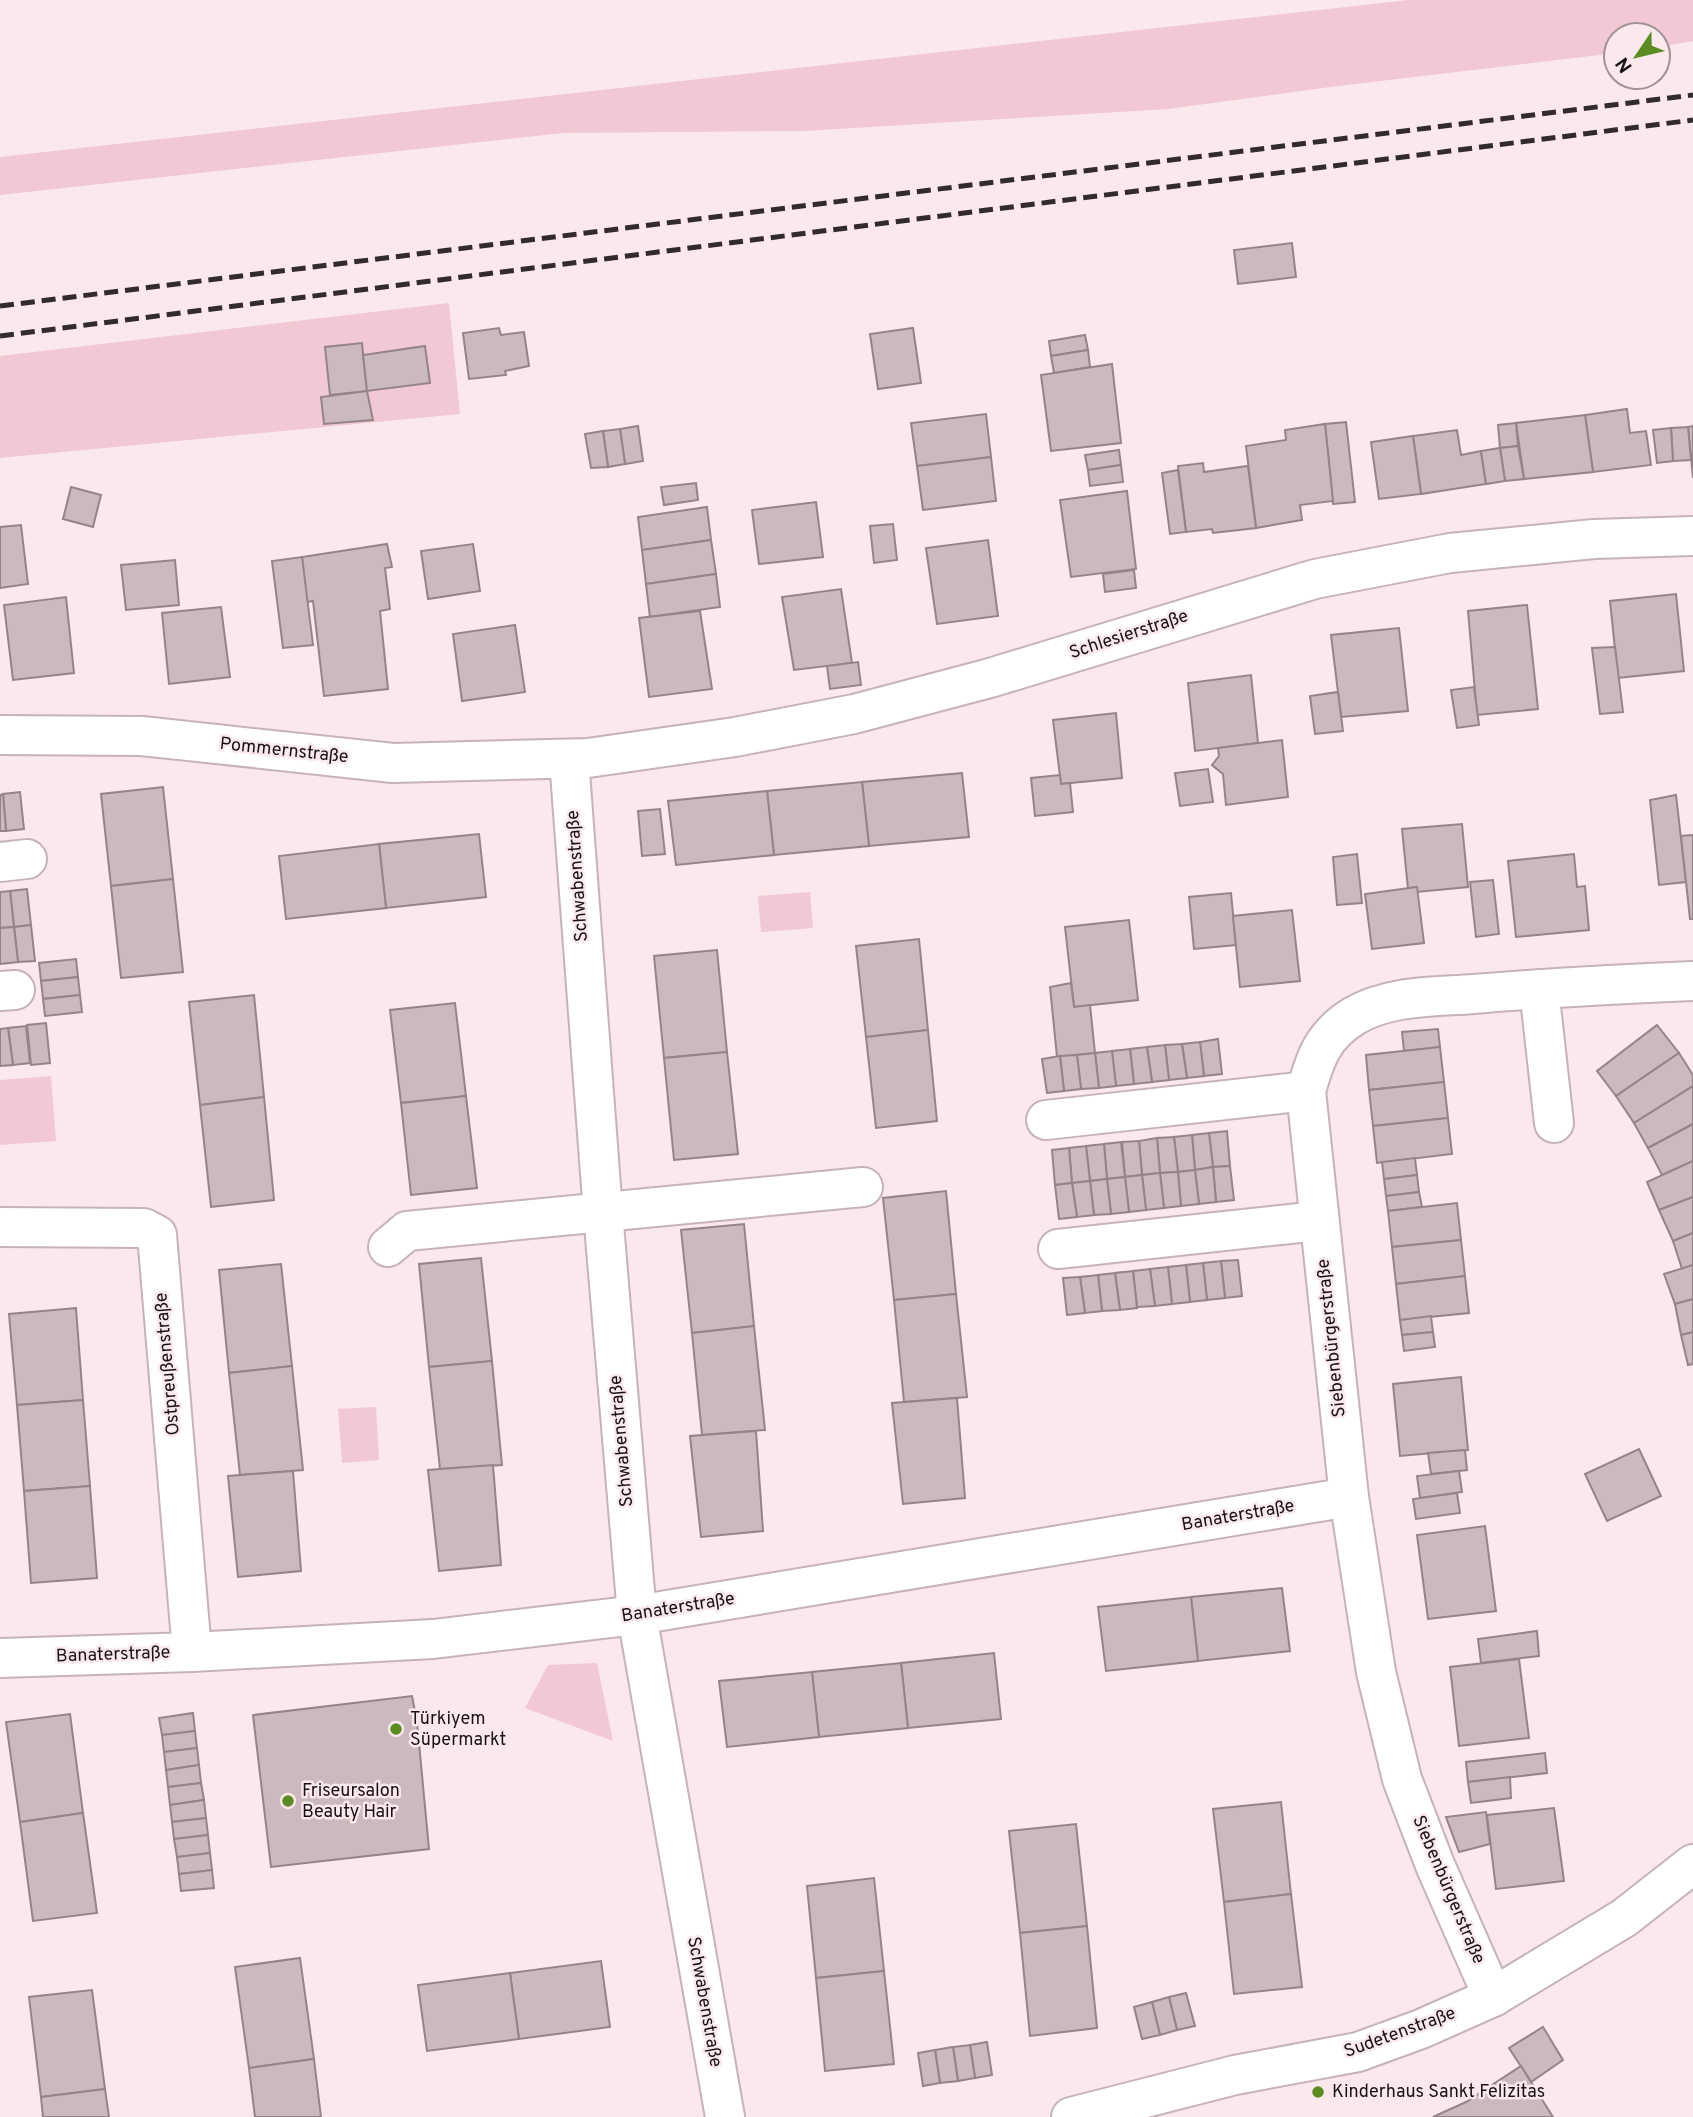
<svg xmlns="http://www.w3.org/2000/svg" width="1693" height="2117" font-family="Overpass,sans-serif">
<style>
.green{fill:#f1c8d3}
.building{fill:#cab9bd;stroke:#948488;stroke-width:2}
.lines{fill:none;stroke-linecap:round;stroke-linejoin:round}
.minor-casing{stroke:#c5b3b8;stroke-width:42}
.minor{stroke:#fff;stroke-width:38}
.rail{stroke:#322a2c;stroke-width:5;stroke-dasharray:14 7;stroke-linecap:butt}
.poi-dot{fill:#5b8c21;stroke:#fae8ec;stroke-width:2.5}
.labels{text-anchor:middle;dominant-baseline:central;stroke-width:5;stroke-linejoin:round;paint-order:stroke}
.street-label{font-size:18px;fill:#181213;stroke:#fae8ec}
.poi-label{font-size:18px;fill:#181213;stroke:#fae8ec;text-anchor:start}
</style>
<rect width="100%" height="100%" fill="#fae8ec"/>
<g class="green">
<path d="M1409,0h284v41l-35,6v-12h-42v18l-286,34 -162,22 -363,22 -242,2 -563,62v-38z"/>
<path d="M449,303l11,111 -460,44v-102z"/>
<path d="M810,892l3,36 -52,4 -3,-36z"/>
<path d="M51,1076l5,65 -56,4v-65z"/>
<path d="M376,1407l3,53 -37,3 -4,-54z"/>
<path d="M597,1663l16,78 -88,-33 23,-43z"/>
</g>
<g class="building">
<path d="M1292,243l4,34 -58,7 -4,-34z"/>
<path d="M499,328l2,7 23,-3 5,34 -24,5 1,4 -37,4 -6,-46z"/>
<path d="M913,328l8,55 -43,6 -8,-55z"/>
<path d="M1085,335l3,15 -37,6 -2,-15z"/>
<path d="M362,343l5,48 -37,4 -5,-48z"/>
<path d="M425,346l5,37 -63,8 -4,-36z"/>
<path d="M1088,350l2,17 -36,6 -3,-17z"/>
<path d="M1112,364l9,79 -70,8 -10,-76z"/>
<path d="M367,391l6,29 -49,4 -3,-27z"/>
<path d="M1627,409l3,24 16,-2 5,34 -58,7 -8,-57z"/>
<path d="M986,414l5,43 -74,9 -6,-43z"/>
<path d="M1585,415l8,57 -69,7 -8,-56z"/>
<path d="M1346,422l9,80 -22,2 -8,-80z"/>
<path d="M1516,423l2,23 -18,2 -2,-23z"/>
<path d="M1325,424l8,77 -33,4 2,15 -46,8 -10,-82 40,-6 -1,-10z"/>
<path d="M638,426l5,35 -18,3 -5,-35z"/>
<path d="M1693,426v52l-5,-51z"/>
<path d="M1688,427l3,33 -18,1 -2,-33z"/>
<path d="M1671,428l2,33 -16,2 -4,-33z"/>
<path d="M620,429l5,35 -17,3 -5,-36z"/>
<path d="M1457,430l4,25 20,-4 5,33 -65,10 -8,-58z"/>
<path d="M603,431l5,36 -17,1 -6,-34z"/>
<path d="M1413,436l8,58 -42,5 -8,-57z"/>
<path d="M1518,446l6,33 -19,2 -5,-33z"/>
<path d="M1500,448l5,33 -19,3 -5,-33z"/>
<path d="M1119,450l2,15 -33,5 -3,-15z"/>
<path d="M991,457l5,44 -73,9 -6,-44z"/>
<path d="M1203,463l1,9 44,-6 8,62 -43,5 -1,-4 -26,3 -8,-66z"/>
<path d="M1121,465l2,17 -33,4 -2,-16z"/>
<path d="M1178,470l8,62 -16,2 -8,-61z"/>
<path d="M696,483l2,17 -34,5 -3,-18z"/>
<path d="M71,487l30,8 -8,32 -30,-8z"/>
<path d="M1127,491l9,78 -65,8 -11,-77z"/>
<path d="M816,502l7,55 -64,7 -7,-54z"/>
<path d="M707,507l4,33 -69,10 -4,-33z"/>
<path d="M893,524l4,36 -23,3 -4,-37z"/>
<path d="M21,525l7,59 -28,4v-61z"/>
<path d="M711,540l5,34 -70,10 -4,-34z"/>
<path d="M988,540l10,76 -61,8 -11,-76z"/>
<path d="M387,544l5,23 -7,1 5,41 -10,2 8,78 -64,7 -11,-95 -6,1 -5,-45z"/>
<path d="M473,544l7,47 -52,8 -7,-48z"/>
<path d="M302,557l11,88 -30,3 -11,-87z"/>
<path d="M175,560l4,45 -53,5 -5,-45z"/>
<path d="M1134,570l2,18 -31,4 -2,-18z"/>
<path d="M716,574l4,33 -70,10 -4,-33z"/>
<path d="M841,589l11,74 -58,7 -12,-73z"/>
<path d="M1676,594l8,77 -66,7 -8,-77z"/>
<path d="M66,597l8,76 -61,7 -9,-75z"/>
<path d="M1527,605l11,104 -61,6 -9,-104z"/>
<path d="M221,607l9,70 -61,7 -7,-71z"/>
<path d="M700,611l12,78 -63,8 -10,-79z"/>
<path d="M515,625l10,67 -63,9 -9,-67z"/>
<path d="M1399,628l9,83 -67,6 -10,-82z"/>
<path d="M1615,647l8,65 -23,2 -8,-66z"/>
<path d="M858,662l3,23 -31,4 -3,-23z"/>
<path d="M1251,675l7,68 -63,8 -7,-68z"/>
<path d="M1474,687l5,38 -22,3 -6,-38z"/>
<path d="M1338,692l5,39 -28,3 -5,-38z"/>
<path d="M1116,713l6,65 -61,6 -8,-64z"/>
<path d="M1282,740l6,57 -62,8 -3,-31 -11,-9 7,-9 -1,-8z"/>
<path d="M1208,769l5,33 -33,4 -5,-33z"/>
<path d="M962,773l7,64 -100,9 -7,-64z"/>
<path d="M1060,775l1,9 9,-1 3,29 -38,4 -4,-38z"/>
<path d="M862,782l7,64 -95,9 -7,-64z"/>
<path d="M163,787l10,92 -62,7 -10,-92z"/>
<path d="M767,791l7,64 -98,10 -8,-64z"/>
<path d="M20,792l4,37 -18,2 -3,-37z"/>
<path d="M3,794l3,37h-6v-36z"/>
<path d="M1676,795l10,87 -27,3 -9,-85z"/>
<path d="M660,809l5,45 -23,2 -4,-45z"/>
<path d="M1462,824l6,63 -51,5v-5l-9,2 -6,-60z"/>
<path d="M479,834l7,63 -100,11 -7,-64z"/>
<path d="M1693,835v84h-3l-9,-83z"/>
<path d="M379,844l7,64 -100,11 -7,-63z"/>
<path d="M1357,854l5,49 -25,2 -4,-48z"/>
<path d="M1574,854l3,33 8,-1 4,44 -73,7 -8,-76z"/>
<path d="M173,879l10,93 -62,6 -10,-92z"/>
<path d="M1493,880l6,54 -23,3 -6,-55z"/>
<path d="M1417,887l7,56 -52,6 -7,-55z"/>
<path d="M27,889l4,36 -17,2 -4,-36z"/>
<path d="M10,891l4,36 -14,1v-36z"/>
<path d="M1231,893l5,52 -42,4 -5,-52z"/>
<path d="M1292,910l8,71 -60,6 -7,-71z"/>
<path d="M1129,920l9,80 -64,7 -9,-80z"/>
<path d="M31,925l4,36 -17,1 -4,-35z"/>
<path d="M14,927l4,35 -18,2v-36z"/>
<path d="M919,939l9,91 -62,7 -10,-91z"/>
<path d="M717,950l10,102 -63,6 -10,-102z"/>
<path d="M76,959l2,18 -37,4 -2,-18z"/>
<path d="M78,977l2,18 -37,4 -2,-18z"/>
<path d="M1071,983l3,24 16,-2 5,48 -38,4 -7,-70z"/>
<path d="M80,995l2,17 -37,4 -2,-17z"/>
<path d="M254,995l10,102 -64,8 -11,-103z"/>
<path d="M455,1003l11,93 -65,7 -11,-93z"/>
<path d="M46,1023l4,40 -19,2 -4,-40z"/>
<path d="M1657,1025l22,28 -63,43 -19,-25z"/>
<path d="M26,1026l4,37 -17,2 -5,-37z"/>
<path d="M8,1028l5,37 -13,1v-37z"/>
<path d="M1438,1029l2,18 -36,4 -2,-19z"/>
<path d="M928,1030l9,91 -61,7 -10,-91z"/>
<path d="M1218,1039l4,35 -18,2 -4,-34z"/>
<path d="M1200,1042l4,34 -17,2 -5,-34z"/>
<path d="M1182,1044l5,34 -18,2 -4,-35z"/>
<path d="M1165,1045l4,35 -17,2 -5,-35z"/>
<path d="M1147,1047l5,35 -18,2 -4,-35z"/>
<path d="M1440,1047l4,35 -75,8 -3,-35z"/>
<path d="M1130,1049l4,35 -18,2 -4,-35z"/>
<path d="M1112,1051l4,35 -17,2 -4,-35z"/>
<path d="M727,1052l11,102 -64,6 -10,-102z"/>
<path d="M1095,1053l4,35 -18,1 -4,-34z"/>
<path d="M1679,1053l14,22v11l-59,37 -18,-27z"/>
<path d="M1077,1055l4,34 -17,2 -4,-35z"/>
<path d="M1060,1056l4,35 -17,2 -5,-34z"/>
<path d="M1444,1082l4,36 -75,8 -4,-36z"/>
<path d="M1693,1086v38l-45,24 -14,-25z"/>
<path d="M466,1096l11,92 -66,7 -10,-92z"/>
<path d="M264,1097l10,103 -63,7 -11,-102z"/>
<path d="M1448,1118l4,36 -75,9 -4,-37z"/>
<path d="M1693,1124v37l-31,14 -14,-27z"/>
<path d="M1227,1131l3,35 -17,1 -4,-34z"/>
<path d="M1209,1133l4,34 -18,3 -3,-35z"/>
<path d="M1192,1135l3,35 -17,2 -4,-35z"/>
<path d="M1174,1137l4,35 -18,1 -3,-35z"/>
<path d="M1157,1138l3,35 -18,2 -3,-34z"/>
<path d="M1139,1141l3,34 -17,2 -3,-35z"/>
<path d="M1121,1142l4,35 -18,2 -3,-35z"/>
<path d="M1104,1144l3,35 -17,2 -4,-35z"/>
<path d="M1086,1146l4,35 -18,2 -3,-35z"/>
<path d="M1069,1148l3,35 -17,2 -3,-35z"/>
<path d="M1415,1158l2,17 -33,4 -2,-17z"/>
<path d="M1693,1161v36l-34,13 -12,-28z"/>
<path d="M1230,1166l4,34 -18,2 -3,-35z"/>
<path d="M1213,1167l3,35 -17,2 -4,-34z"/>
<path d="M1195,1170l4,34 -18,2 -3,-34z"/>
<path d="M1178,1172l3,34 -17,2 -4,-35z"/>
<path d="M1160,1173l4,35 -18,2 -4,-35z"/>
<path d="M1142,1175l4,35 -17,2 -4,-35z"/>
<path d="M1417,1175l2,17 -33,4 -2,-17z"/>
<path d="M1125,1177l4,35 -18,2 -4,-35z"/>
<path d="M1107,1179l4,35 -17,1 -4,-34z"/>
<path d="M1090,1181l4,34 -17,2 -5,-34z"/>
<path d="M1072,1183l5,34 -18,2 -4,-34z"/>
<path d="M946,1191l10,103 -62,6 -11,-102z"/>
<path d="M1419,1192l3,15 -34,4 -2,-15z"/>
<path d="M1693,1197v36l-20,8 -14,-31z"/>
<path d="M1457,1203l4,37 -69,7 -4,-36z"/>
<path d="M744,1224l10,102 -62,7 -11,-103z"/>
<path d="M1693,1233v32l-11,4 -9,-28z"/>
<path d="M1461,1240l4,36 -69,8 -4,-37z"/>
<path d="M481,1258l11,103 -63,6 -10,-103z"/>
<path d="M1238,1260l4,36 -17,2 -4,-37z"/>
<path d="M1221,1261l4,37 -18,2 -4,-37z"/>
<path d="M1203,1263l4,37 -17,2 -4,-37z"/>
<path d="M281,1264l11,102 -63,7 -10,-103z"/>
<path d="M1186,1265l4,37 -18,2 -4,-37z"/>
<path d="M1693,1265v34l-18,5 -11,-30z"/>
<path d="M1168,1267l4,37 -17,2 -5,-37z"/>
<path d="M1150,1269l5,37 -18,1 -4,-36z"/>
<path d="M1133,1271l4,37 -17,2 -5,-37z"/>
<path d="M1115,1273l5,37 -18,1 -4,-36z"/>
<path d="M1098,1275l4,36 -17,2 -5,-36z"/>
<path d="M1465,1276l4,37 -69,7 -4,-36z"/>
<path d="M1080,1277l5,36 -18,2 -4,-37z"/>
<path d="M956,1294l11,103 -63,5 -10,-102z"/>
<path d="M1693,1299v33l-12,3 -6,-31z"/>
<path d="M76,1308l7,92 -66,5 -8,-91z"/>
<path d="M1431,1316l2,16 -31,3 -2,-15z"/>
<path d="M754,1326l11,104 -63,5 -10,-102z"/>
<path d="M1433,1332l2,15 -31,4 -2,-16z"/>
<path d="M1693,1332v32l-5,1 -7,-30z"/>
<path d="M492,1361l10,104 -62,4 -11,-102z"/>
<path d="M292,1366l11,104 -63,5 -11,-102z"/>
<path d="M1461,1377l7,73 -68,6 -7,-72z"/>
<path d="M957,1398l8,100 -62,6 -11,-101z"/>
<path d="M83,1400l7,86 -66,5 -7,-86z"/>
<path d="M756,1431l7,100 -62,6 -11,-101z"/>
<path d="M1639,1449l22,47 -54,25 -22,-47z"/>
<path d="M1465,1450l2,20 -36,4 -3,-21z"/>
<path d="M493,1465l8,100 -62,6 -11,-101z"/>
<path d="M293,1471l8,100 -63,6 -10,-101z"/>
<path d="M1459,1471l3,21 -42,6 -3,-22z"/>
<path d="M90,1486l7,92 -66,5 -7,-92z"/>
<path d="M1457,1493l3,20 -44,6 -3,-20z"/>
<path d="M1485,1526l11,85 -68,8 -11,-84z"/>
<path d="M1282,1588l8,63 -92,10 -7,-64z"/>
<path d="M1191,1597l7,64 -92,10 -8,-64z"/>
<path d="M1537,1631l2,25 -58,7 -3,-24z"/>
<path d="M994,1653l7,66 -93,9 -7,-65z"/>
<path d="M1519,1659l10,79 -70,8 -9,-79z"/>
<path d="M901,1663l7,65 -89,9 -7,-65z"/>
<path d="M812,1672l7,65 -92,10 -8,-66z"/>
<path d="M412,1696l5,26 12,127 -158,18 -18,-152z"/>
<path d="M193,1713l2,18 -33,4 -3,-17z"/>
<path d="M70,1714l13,99 -63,9 -14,-100z"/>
<path d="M195,1731l2,17 -33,4 -2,-17z"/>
<path d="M197,1748l2,17 -33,5 -2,-18z"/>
<path d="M1545,1753l2,20 -79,9 -2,-20z"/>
<path d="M199,1765l2,18 -33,4 -2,-17z"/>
<path d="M1510,1777l1,21 -40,5 -3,-21z"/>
<path d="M201,1783l3,17 -34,5 -2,-18z"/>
<path d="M204,1800l2,18 -34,4 -2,-17z"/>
<path d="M1281,1802l10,92 -67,8 -11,-93z"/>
<path d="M1554,1808l10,73 -68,8 -9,-74z"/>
<path d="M1486,1812l4,32 -31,8 -13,-35z"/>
<path d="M83,1813l14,100 -64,8 -13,-99z"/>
<path d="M206,1818l2,17 -34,4 -2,-17z"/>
<path d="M1076,1824l11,102 -67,7 -11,-102z"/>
<path d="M208,1835l2,18 -33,4 -3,-18z"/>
<path d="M210,1853l2,17 -33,4 -2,-17z"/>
<path d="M212,1870l2,18 -33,3 -2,-17z"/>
<path d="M874,1878l10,93 -68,7 -9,-92z"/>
<path d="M1291,1894l11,93 -68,7 -10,-92z"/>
<path d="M1087,1926l10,102 -67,8 -10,-103z"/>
<path d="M300,1958l14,101 -65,9 -14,-101z"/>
<path d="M601,1961l9,66 -91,12 -9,-66z"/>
<path d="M884,1971l10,93 -69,7 -9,-93z"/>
<path d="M510,1973l9,66 -92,12 -9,-66z"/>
<path d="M92,1990l13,99 -64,8 -12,-100z"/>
<path d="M1186,1993l9,33 -18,4 -8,-33z"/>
<path d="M1169,1997l8,33 -17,5 -8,-33z"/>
<path d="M1152,2002l8,33 -18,4 -8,-32z"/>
<path d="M1543,2027l20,33 -32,22 -22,-34z"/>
<path d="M987,2042l5,33 -17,3 -5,-33z"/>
<path d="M970,2045l5,33 -17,3 -5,-34z"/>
<path d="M953,2047l5,34 -18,2 -5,-33z"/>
<path d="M935,2050l5,33 -17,3 -5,-33z"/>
<path d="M314,2059l7,58h-66l-6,-49z"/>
<path d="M1521,2066l32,51h-120l33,-15z"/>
<path d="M105,2089l4,28h-66l-2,-20z"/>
</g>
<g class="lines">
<g class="minor-casing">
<g id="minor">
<path d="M0,735l142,1 251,27 195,-5 147,-21 119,-23 136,-36 325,-99 135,-26 144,-14 99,-3"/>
<path d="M569,759l34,454 34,402 88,502"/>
<path d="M0,862l27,-3"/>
<path d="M1539,989l15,134"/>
<path d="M0,991l15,-1"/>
<path d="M1046,1120l260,-29"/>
<path d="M0,1227l144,1 13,7 35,417"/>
<path d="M388,1247l19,-16 456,-44"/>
<path d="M1058,1249l260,-28"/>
<path d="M0,1658l192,-6 241,-13 204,-24 712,-118"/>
<path d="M1493,1997l-58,-132 -33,-86 -26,-107 -27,-175 -43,-406c9,-33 17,-56 48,-75 35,-21 81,-19 120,-22 73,-6 146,-10 219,-13"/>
<path d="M1071,2117l164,-42 123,-23 63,-23 72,-32 131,-79 69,-54"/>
</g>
</g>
<use href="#minor" class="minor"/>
<g class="rail">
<path d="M0,306l1693,-211"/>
<path d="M0,336l1693,-216"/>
</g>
</g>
<g class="poi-dot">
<circle cx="396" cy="1729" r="7"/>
<circle cx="288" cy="1801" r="7"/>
<circle cx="1318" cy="2092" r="7"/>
</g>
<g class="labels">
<g class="street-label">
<text transform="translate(1129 635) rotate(-18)">Schlesierstraße</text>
<text transform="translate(284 751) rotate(6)">Pommernstraße</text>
<text transform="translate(578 876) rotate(-94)">Schwabenstraße</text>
<text transform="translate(1332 1338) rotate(-96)">Siebenbürgerstraße</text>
<text transform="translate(168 1364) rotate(-95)">Ostpreußenstraße</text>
<text transform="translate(622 1441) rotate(-95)">Schwabenstraße</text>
<text transform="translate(1238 1516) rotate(-10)">Banaterstraße</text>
<text transform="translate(678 1608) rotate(-9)">Banaterstraße</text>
<text transform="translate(113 1655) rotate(-2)">Banaterstraße</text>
<text transform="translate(1448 1890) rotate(67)">Siebenbürgerstraße</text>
<text transform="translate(704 2002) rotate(80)">Schwabenstraße</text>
<text transform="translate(1400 2033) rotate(-20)">Sudetenstraße</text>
</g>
<g class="poi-label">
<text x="410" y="1719">Türkiyem<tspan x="410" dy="21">Süpermarkt</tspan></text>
<text x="302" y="1791">Friseursalon<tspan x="302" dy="21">Beauty Hair</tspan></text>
<text x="1332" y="2092">Kinderhaus Sankt Felizitas</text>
</g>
</g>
<g transform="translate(1637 56) rotate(235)"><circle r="33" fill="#fae8ec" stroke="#a09295" stroke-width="2"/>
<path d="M0-5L12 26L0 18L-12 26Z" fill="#5b8c21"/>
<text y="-10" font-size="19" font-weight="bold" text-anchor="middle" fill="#181213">N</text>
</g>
</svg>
